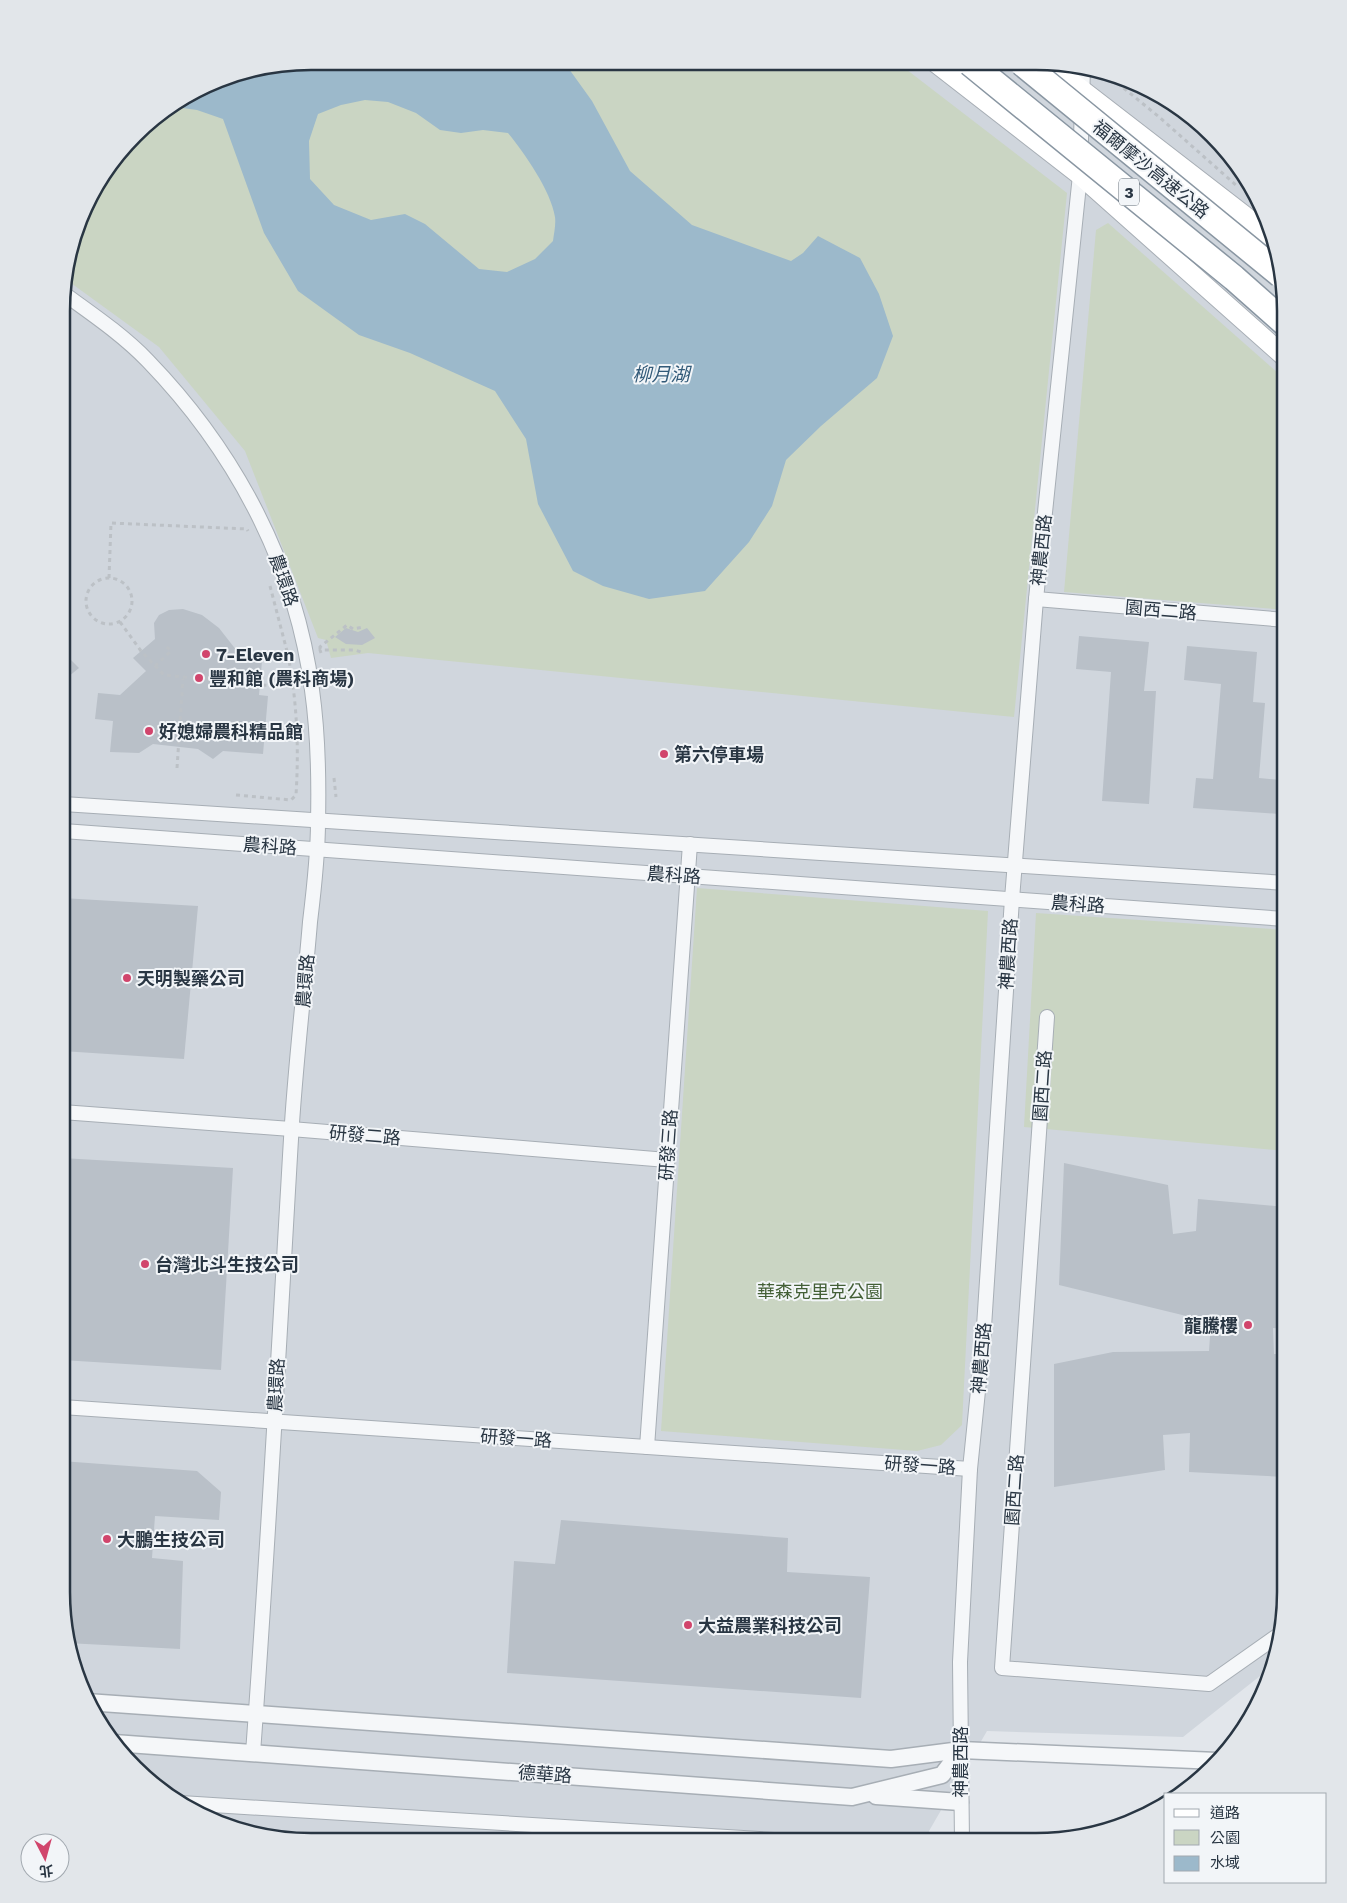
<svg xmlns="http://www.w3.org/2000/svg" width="1347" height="1903" font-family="'Work Sans','Noto Sans TC',sans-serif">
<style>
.built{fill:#d0d6dd}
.green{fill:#cad5c3}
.water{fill:#9cb9cb;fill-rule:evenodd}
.building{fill:#b9c0c8}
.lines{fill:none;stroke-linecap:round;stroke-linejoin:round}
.minor-casing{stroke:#a7aeb5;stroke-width:16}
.tertiary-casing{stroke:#a7aeb5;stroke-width:19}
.secondary-casing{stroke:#a7aeb5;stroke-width:21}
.path{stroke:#bcc1c6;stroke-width:3;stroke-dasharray:4 4;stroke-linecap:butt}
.minor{stroke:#f5f7f9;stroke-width:14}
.tertiary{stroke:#f5f7f9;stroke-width:16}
.secondary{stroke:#fff;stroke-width:19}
.motorway-bridge-casing{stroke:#8996a2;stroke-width:28;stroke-linecap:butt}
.motorway-bridge{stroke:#fff;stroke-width:25}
.poi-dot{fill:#d1456c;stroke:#f2f5f8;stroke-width:2}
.labels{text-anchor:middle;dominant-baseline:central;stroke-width:4;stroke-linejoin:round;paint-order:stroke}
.shield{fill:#f2f5f8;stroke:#656f79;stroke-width:1}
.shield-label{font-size:16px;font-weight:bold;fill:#293643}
.street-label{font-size:18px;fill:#293643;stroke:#f2f5f8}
.poi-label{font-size:18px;font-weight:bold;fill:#293643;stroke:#f2f5f8;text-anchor:start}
.park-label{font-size:18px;fill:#435f36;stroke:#f2f5f8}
.water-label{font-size:19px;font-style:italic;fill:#325a78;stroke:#f2f5f8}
.rim{fill:none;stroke:#293643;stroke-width:2.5}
</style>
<rect width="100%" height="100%" fill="#e2e6eb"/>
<path class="built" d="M311,61l758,2v7l35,3 27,7 57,33 46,46 26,42 17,46 9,64 -1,1297 -11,57 -91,72 -196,-6 -58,100 -1,10 -649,-1 -63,-17 -57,-33 -36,-34 -36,-54 -21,-61 -5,-49 2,-1314 32,-91 52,-64 84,-48z"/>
<g class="green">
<path d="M311,61l587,2 169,130 -53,524 -646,-64 -37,5 -5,-18 -8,-2 -73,-187 -86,-104 -95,-69 31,-91 52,-64 84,-48z"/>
<path d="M1108,223l178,157v230l-222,-18 32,-362z"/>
<path d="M697,888l291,23 -26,514 -21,20 -24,6 -256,-20z"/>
<path d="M1036,913l249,17v221l-261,-24z"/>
</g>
<path class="water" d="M311,61l253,1 28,39 38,70 62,54 99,36 12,-8 15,-17 42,22 19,36 14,42 -16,42 -56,48 -35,34 -14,46 -23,36 -44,49 -56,8 -46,-13 -30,-15 -35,-67 -12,-65 -31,-48 -85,-38 -51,-18 -61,-44 -34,-58 -41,-114 -26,-9 -22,-3 56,-32zM365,100l23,2 28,11 24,17 21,3 22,-3 25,3c17,21 43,58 47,84 1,8 -1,16 -2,24l-18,18 -28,13 -28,-3 -54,-45 -20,-10 -34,6 -37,-15 -24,-26 -1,-38 9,-27 23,-9z"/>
<g class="building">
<path d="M183,609l19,6 17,13 25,32 18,1 -3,34 9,1 -5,58 -40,-3 -10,8 -15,-10 -45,-5 -14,9 -29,-1 3,-31 -18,-2 3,-26 22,2 26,-24 -13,-13 22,-19 -1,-16 5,-8 10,-5z"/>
<path d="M346,628l12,4 9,-4 8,10 -13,7 -16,-1 -11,-7z"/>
<path d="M1079,636l70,6 -5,49h12l-7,113 -47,-3 9,-129 -35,-3z"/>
<path d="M1187,646l70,6 -4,50 12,1 -6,75 22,2 -2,34 -86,-6 3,-30 17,1 8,-95 -37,-4z"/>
<path d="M63,652l16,16 -16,13z"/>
<path d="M62,898l136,8 -14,153 -122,-8z"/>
<path d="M62,1158l171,10 -12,202 -159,-10z"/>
<path d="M1064,1163l104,22 5,49 23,-3 2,-32 87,8v122l-12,-1 1,26h11v123l-96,-5 1,-39 -27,2 2,35 -111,17v-123l59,-12 96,-1 2,-29 -152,-37z"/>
<path d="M61,1461l136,10 24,21 -2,28 -64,-4 -3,42 31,3 -3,88 -113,-6 -6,-51z"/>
<path d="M561,1520l227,18 -1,34 83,5 -9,121 -354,-25 7,-112 41,3z"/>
</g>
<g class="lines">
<g class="minor-casing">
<g id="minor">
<path d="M63,293c29,21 60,42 85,68 87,90 148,204 164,329 6,43 7,88 6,132 0,33 -4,67 -8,100 -6,73 -15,145 -19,217 -12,205 -23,410 -38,614"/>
<path d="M1036,599l250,21"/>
<path d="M63,804l1223,79"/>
<path d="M63,831l1222,88"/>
<path d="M1047,1017l-45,651 207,16 71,-50"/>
<path d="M62,1112l229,17 376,31"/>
<path d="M62,1407l908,62"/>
<path d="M647,1447l43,-603"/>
<path d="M181,1803l609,38"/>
<path d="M962,1842l-2,-180 10,-193 13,-127 29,-443 24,-300 44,-424 3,-108"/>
</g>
</g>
<g class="tertiary-casing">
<g id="tertiary">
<path d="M87,1702l804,57 70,-9 256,11"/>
<path d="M114,1743l738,54 90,-22 19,-25"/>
<path d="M876,1796l84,6"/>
</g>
</g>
<g class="secondary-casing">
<g id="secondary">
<path d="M936,63l144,112 206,183"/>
<path d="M1047,63l198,153 31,29"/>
</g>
</g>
<g class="path">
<path d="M1105,73l53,43 79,70"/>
<circle cx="109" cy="601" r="23"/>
<path d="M109,578l2,-55 136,6 1,2"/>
<path d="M270,586l18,69"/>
<path d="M120,622l21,29 23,24 96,10 34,1"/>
<path d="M320,649v-2l27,-22 6,4 10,-2"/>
<path d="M321,653l-1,-3h35l9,3"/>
<path d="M155,666l16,-15 -6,-6"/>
<path d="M152,731l54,6"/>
<path d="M177,768l6,-89"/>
<path d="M334,778l2,19"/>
<path d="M236,795l55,5 5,-5c3,-48 1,-93 -8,-140l-48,-2"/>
</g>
<use href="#minor" class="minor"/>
<use href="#tertiary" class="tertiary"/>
<use href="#secondary" class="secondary"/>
<g class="motorway-bridge-casing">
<g id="motorway-bridge">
<path d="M970,63l264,215 52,46"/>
<path d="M1022,63l259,212"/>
</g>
</g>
<use href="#motorway-bridge" class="motorway-bridge"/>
</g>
<g class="poi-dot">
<circle cx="206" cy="654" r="5"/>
<circle cx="199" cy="678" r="5"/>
<circle cx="149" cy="731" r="5"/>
<circle cx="664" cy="754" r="5"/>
<circle cx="127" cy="978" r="5"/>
<circle cx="145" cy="1264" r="5"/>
<circle cx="1248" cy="1325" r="5"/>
<circle cx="107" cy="1539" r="5"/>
<circle cx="688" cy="1625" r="5"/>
</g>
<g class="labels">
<rect class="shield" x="1119" y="178.5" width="20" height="27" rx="4"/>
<g class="shield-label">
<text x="1129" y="192">3</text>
</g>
<g class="street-label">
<text transform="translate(1151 169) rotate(39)">福爾摩沙高速公路</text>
<text transform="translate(1041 550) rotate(-84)">神農西路</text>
<text transform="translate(284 580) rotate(71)">農環路</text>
<text transform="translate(1161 610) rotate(5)">園西二路</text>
<text transform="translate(270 846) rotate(4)">農科路</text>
<text transform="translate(674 875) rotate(4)">農科路</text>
<text transform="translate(1078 904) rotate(4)">農科路</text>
<text transform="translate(1008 954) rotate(-86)">神農西路</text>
<text transform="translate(305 981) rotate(-85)">農環路</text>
<text transform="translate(1042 1086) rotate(-86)">園西二路</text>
<text transform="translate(365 1135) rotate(5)">研發二路</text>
<text transform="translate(668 1145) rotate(-86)">研發三路</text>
<text transform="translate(981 1358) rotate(-85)">神農西路</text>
<text transform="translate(276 1385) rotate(-87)">農環路</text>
<text transform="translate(516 1438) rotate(4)">研發一路</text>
<text transform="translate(920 1465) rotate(4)">研發一路</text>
<text transform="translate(1014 1490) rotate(-86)">園西二路</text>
<text transform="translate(960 1762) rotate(-90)">神農西路</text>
<text transform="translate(545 1774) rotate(4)">德華路</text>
</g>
<g class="poi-label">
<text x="216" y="654">7-Eleven</text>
<text x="209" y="678">豐和館 (農科商場)</text>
<text x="159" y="731">好媳婦農科精品館</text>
<text x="674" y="754">第六停車場</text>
<text x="137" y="978">天明製藥公司</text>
<text x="155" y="1264">台灣北斗生技公司</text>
<text x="1238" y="1325" text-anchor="end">龍騰樓</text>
<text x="117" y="1539">大鵬生技公司</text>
<text x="698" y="1625">大益農業科技公司</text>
</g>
<g class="park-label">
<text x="820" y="1291">華森克里克公園</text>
</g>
<g class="water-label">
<text x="661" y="374">柳月湖</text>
</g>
</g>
<path d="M0 0H1347V1903H0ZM311 70H1036A241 241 0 0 1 1277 311V1592A241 241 0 0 1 1036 1833H311A241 241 0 0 1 70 1592V311A241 241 0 0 1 311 70Z" fill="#e2e6ea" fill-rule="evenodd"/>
<path class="rim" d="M311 70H1036A241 241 0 0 1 1277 311V1592A241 241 0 0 1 1036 1833H311A241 241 0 0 1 70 1592V311A241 241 0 0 1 311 70Z"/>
<rect x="1164" y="1793" width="162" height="90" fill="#f2f5f8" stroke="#a2a9b0"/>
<rect x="1174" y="1809" width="25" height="8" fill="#ffffff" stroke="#a2a9b0"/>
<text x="1210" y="1818" font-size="15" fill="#293643">道路</text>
<rect x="1174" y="1830" width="25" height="15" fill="#cad5c3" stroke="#a2a9b0"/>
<text x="1210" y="1843" font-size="15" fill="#293643">公園</text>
<rect x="1174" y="1856" width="25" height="15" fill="#9cb9cb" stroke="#a2a9b0"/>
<text x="1210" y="1868" font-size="15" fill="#293643">水域</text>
<g transform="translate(45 1858) rotate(174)"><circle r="24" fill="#f2f5f8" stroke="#a2a9b0"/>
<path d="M0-4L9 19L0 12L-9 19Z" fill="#d1456c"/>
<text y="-8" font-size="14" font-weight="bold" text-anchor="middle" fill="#293643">北</text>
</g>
</svg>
